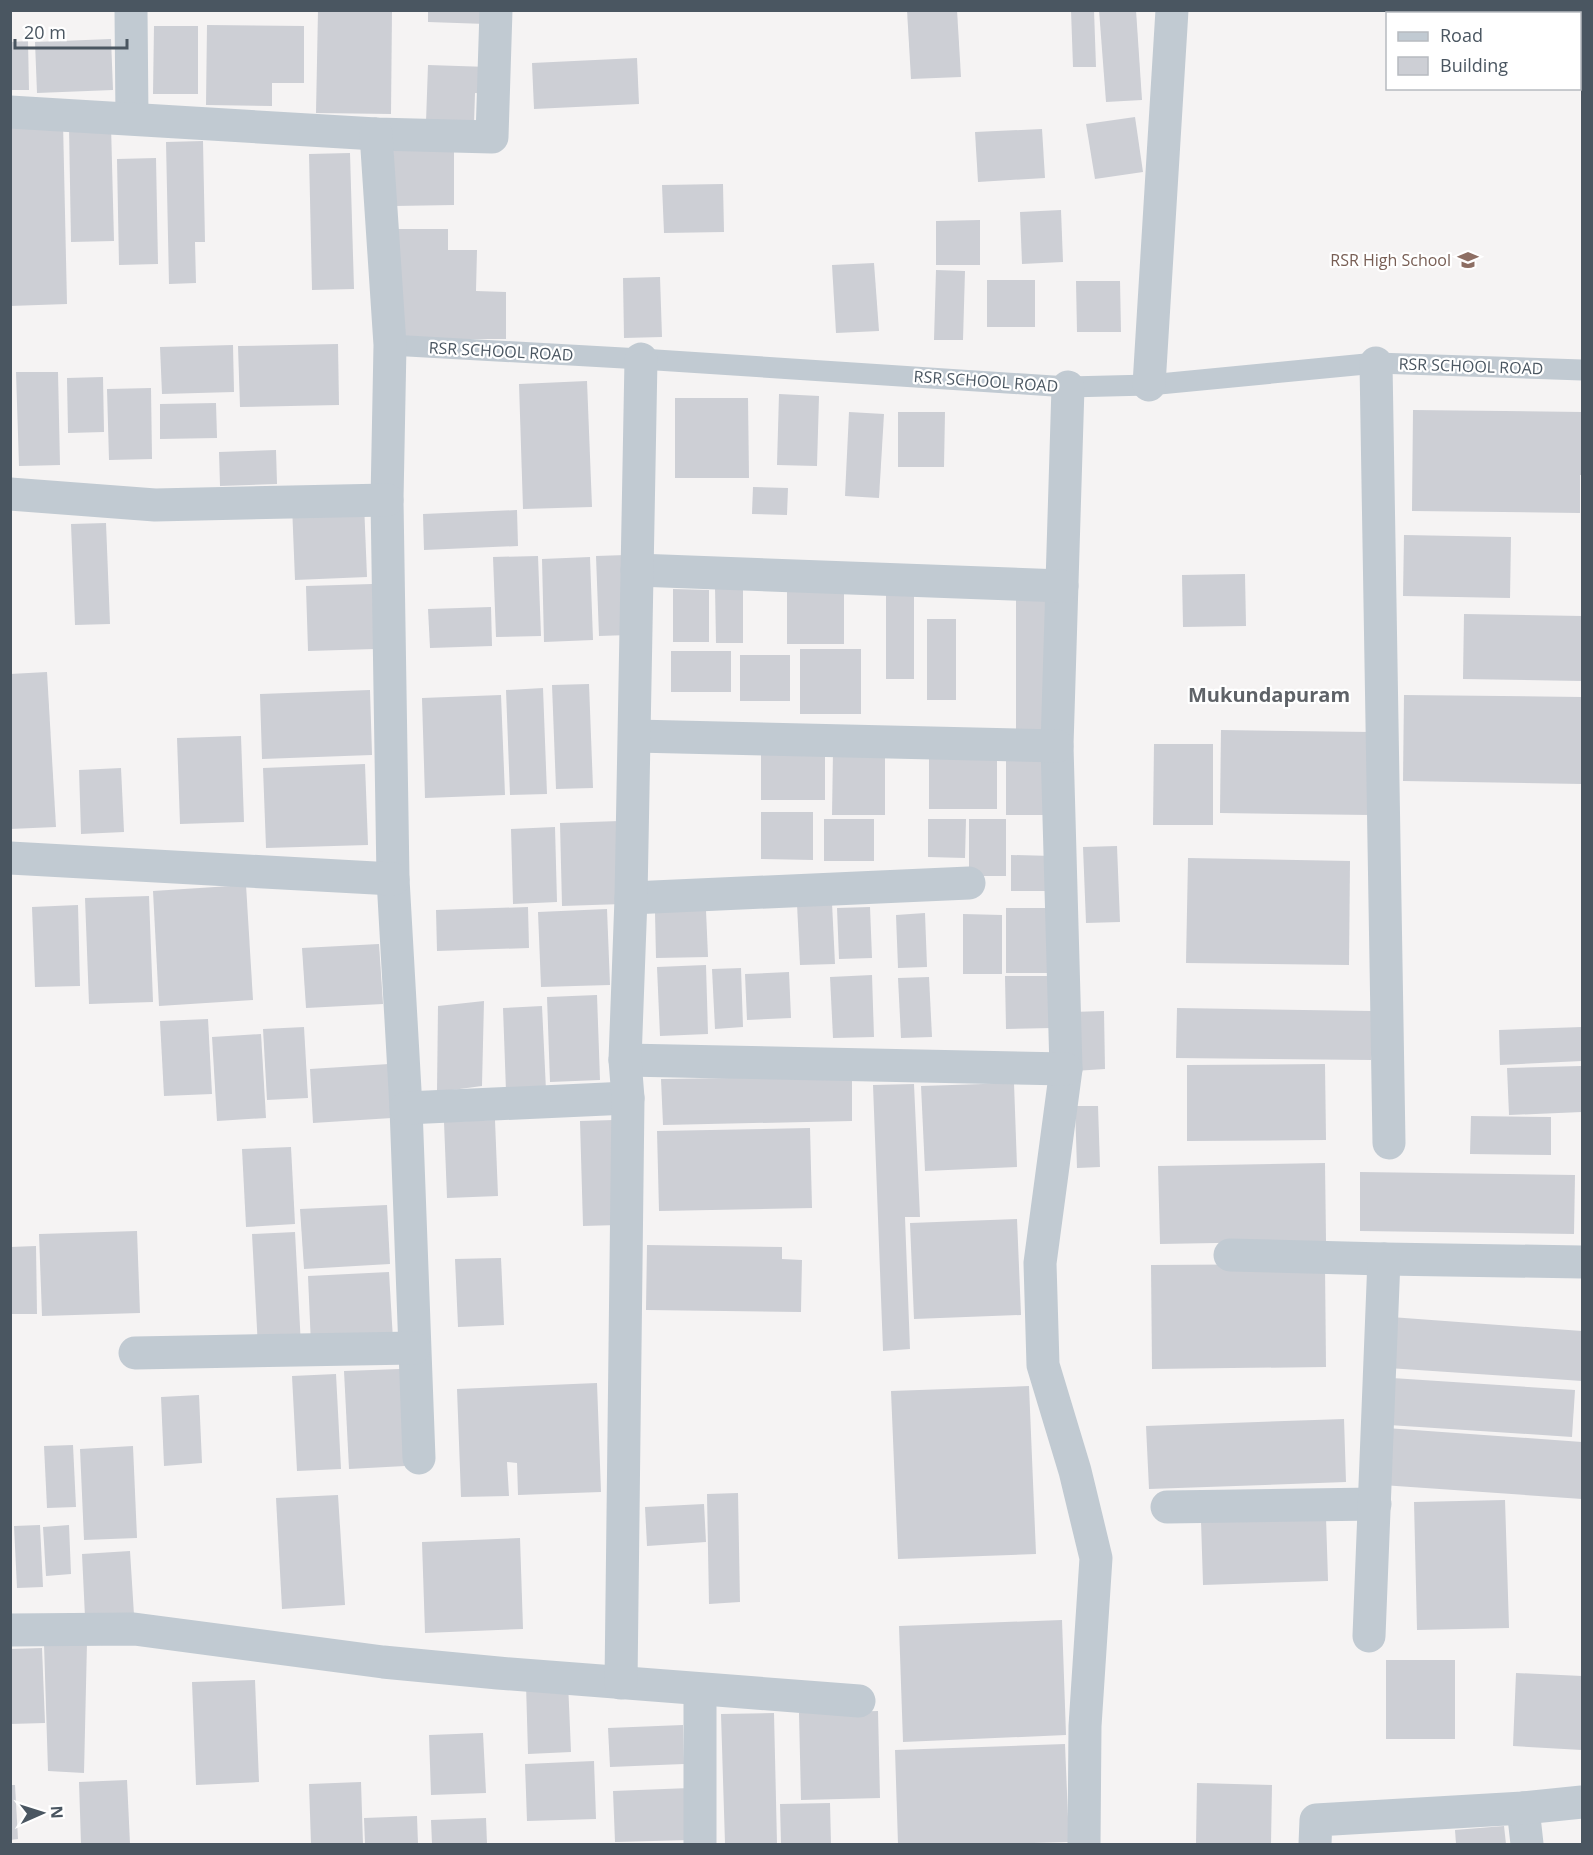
<svg xmlns="http://www.w3.org/2000/svg" width="1593" height="1855" font-family="'Open Sans',sans-serif">
<style>
.building{fill:#cdcfd5}
.lines{fill:none;stroke-linecap:round;stroke-linejoin:round}
.service{stroke:#c1cad2;stroke-width:21}
.minor{stroke:#c1cad2;stroke-width:33}
.labels{text-anchor:middle;dominant-baseline:central;stroke-width:4.5;stroke-linejoin:round;paint-order:stroke}
.education-label{font-size:16px;fill:#785e54;stroke:#fff;text-anchor:end}
.street-label{font-size:16px;fill:#4a5661;stroke:#fff}
.quarter-label{font-size:20px;font-weight:bold;fill:#5f6368;stroke:#fff}
</style>
<rect width="100%" height="100%" fill="#f5f3f3"/>
<g class="building">
<path d="M318,10h74l-1,104 -75,-1z"/>
<path d="M428,10h58v14l-58,-2z"/>
<path d="M907,10h50l4,67 -50,2z"/>
<path d="M1071,10h23l2,57h-23z"/>
<path d="M1099,10h37l6,90 -36,2z"/>
<path d="M207,25l97,1v57h-32v23l-66,-1z"/>
<path d="M154,26h44v68h-45z"/>
<path d="M111,39l2,51 -76,3 -2,-51z"/>
<path d="M28,41l1,49h-19v-48z"/>
<path d="M637,58l2,46 -105,5 -2,-46z"/>
<path d="M428,65l61,2 -1,27 -13,-1 -1,31 -48,-2z"/>
<path d="M1135,117l8,55 -48,7 -9,-55z"/>
<path d="M63,122l4,182 -57,2v-183z"/>
<path d="M111,125l3,116 -43,1 -2,-116z"/>
<path d="M1042,129l3,49 -67,4 -3,-50z"/>
<path d="M203,141l2,101h-10l1,41 -27,1 -3,-142z"/>
<path d="M393,145h61v60l-60,1z"/>
<path d="M350,153l4,136 -42,1 -3,-136z"/>
<path d="M156,158l2,106 -39,1 -2,-106z"/>
<path d="M723,184l1,48 -60,1 -2,-48z"/>
<path d="M1061,210l2,52 -41,2 -2,-52z"/>
<path d="M980,220v45h-44v-44z"/>
<path d="M396,229h52v21h29l-1,41 30,1v47h-111z"/>
<path d="M874,263l5,68 -43,2 -4,-68z"/>
<path d="M936,270l29,1 -2,69h-29z"/>
<path d="M660,277l2,60 -38,1 -1,-60z"/>
<rect x="987" y="280" width="48" height="47"/>
<path d="M1076,281h44l1,51h-44z"/>
<path d="M338,344l1,61 -99,2 -2,-61z"/>
<path d="M233,345l1,47 -72,2 -2,-47z"/>
<path d="M16,372h42l2,93 -41,1z"/>
<path d="M103,377l1,55 -36,1 -1,-55z"/>
<path d="M587,381l5,126 -69,2 -4,-125z"/>
<path d="M151,388l1,71 -43,1 -2,-71z"/>
<path d="M779,394l40,2 -2,70 -40,-1z"/>
<path d="M675,398h73l1,80h-74z"/>
<path d="M216,403l1,35 -57,1v-35z"/>
<path d="M1413,410l169,2v63h-2v38l-168,-2z"/>
<path d="M849,412l35,2 -5,84 -34,-2z"/>
<path d="M898,412h47l-1,55h-46z"/>
<path d="M276,450l1,34 -57,2 -1,-34z"/>
<path d="M753,487l35,1 -1,27 -35,-1z"/>
<path d="M364,503l3,74 -72,3 -3,-75z"/>
<path d="M517,510l1,36 -94,4 -1,-36z"/>
<path d="M106,523l4,101 -35,1 -4,-101z"/>
<path d="M1404,535l107,2 -1,61 -107,-2z"/>
<path d="M626,555l3,80 -30,1 -3,-80z"/>
<path d="M538,556l3,80 -45,1 -3,-80z"/>
<path d="M590,557l3,83 -49,2 -2,-83z"/>
<path d="M1245,574l1,52 -63,1 -1,-52z"/>
<path d="M372,584l3,65 -67,2 -2,-65z"/>
<path d="M715,586h28v57h-27z"/>
<path d="M673,589l36,1v52h-36z"/>
<rect x="787" y="592" width="57" height="52"/>
<path d="M886,594l28,1v84h-28z"/>
<rect x="1016" y="600" width="41" height="135"/>
<path d="M491,607l1,39 -62,2 -2,-39z"/>
<path d="M1464,614l118,2v65l-119,-2z"/>
<rect x="927" y="619" width="29" height="81"/>
<rect x="800" y="649" width="61" height="65"/>
<rect x="671" y="651" width="60" height="41"/>
<rect x="740" y="655" width="50" height="46"/>
<path d="M47,672l9,155 -46,2v-155z"/>
<path d="M589,684l4,104 -37,1 -4,-104z"/>
<path d="M543,688l4,106 -37,1 -4,-105z"/>
<path d="M370,690l2,65 -110,4 -2,-65z"/>
<path d="M501,695l4,100 -80,3 -3,-100z"/>
<path d="M1404,695l178,2v87l-179,-3z"/>
<path d="M1221,730l151,2 -2,83 -150,-2z"/>
<path d="M241,736l3,86 -64,2 -3,-86z"/>
<path d="M1154,744h59v81h-60z"/>
<path d="M761,745l64,1v54h-64z"/>
<rect x="929" y="749" width="68" height="60"/>
<path d="M833,751h52v64h-53z"/>
<path d="M1047,759v56h-41v-55z"/>
<path d="M365,764l3,81 -102,3 -3,-80z"/>
<path d="M121,768l3,64 -43,2 -2,-64z"/>
<path d="M761,812h52v48l-52,-1z"/>
<rect x="824" y="819" width="50" height="42"/>
<path d="M928,819h38l-1,39 -37,-1z"/>
<rect x="969" y="819" width="37" height="57"/>
<path d="M620,821l3,83 -61,2 -2,-83z"/>
<path d="M555,827l2,75 -44,2 -2,-75z"/>
<path d="M1117,846l3,76 -34,1 -3,-76z"/>
<path d="M1011,855l42,1v35h-42z"/>
<path d="M1188,858l162,3 -1,104 -163,-2z"/>
<path d="M246,885l7,115 -94,6 -6,-115z"/>
<path d="M149,896l4,106 -64,2 -4,-106z"/>
<path d="M832,903l3,61 -35,1 -3,-61z"/>
<path d="M78,905l2,81 -45,1 -3,-80z"/>
<path d="M528,907l1,41 -92,3 -1,-41z"/>
<path d="M870,907l2,51 -33,1 -2,-51z"/>
<rect x="1006" y="908" width="49" height="65"/>
<path d="M607,909l3,76 -69,2 -3,-75z"/>
<path d="M706,910l2,47 -52,1 -1,-46z"/>
<path d="M925,913l2,54 -29,1 -2,-53z"/>
<path d="M963,914l39,1v59h-39z"/>
<path d="M379,944l4,60 -77,4 -4,-60z"/>
<path d="M706,965l2,69 -48,2 -3,-69z"/>
<path d="M741,968l2,59 -28,2 -3,-60z"/>
<path d="M789,972l2,46 -44,2 -2,-46z"/>
<path d="M872,975l2,62 -41,1 -3,-61z"/>
<path d="M1005,976h46l1,52 -46,1z"/>
<path d="M929,977l3,60 -31,1 -3,-60z"/>
<path d="M597,995l3,85 -50,2 -3,-85z"/>
<path d="M484,1001l-2,85 -45,6 1,-86z"/>
<path d="M542,1006l4,84 -40,1 -3,-83z"/>
<path d="M1177,1008l194,3v49l-195,-2z"/>
<path d="M1104,1011l1,58 -31,2 -2,-59z"/>
<path d="M208,1019l4,75 -48,2 -4,-75z"/>
<path d="M304,1027l4,71 -41,2 -4,-71z"/>
<path d="M1582,1027v34l-82,4 -1,-35z"/>
<path d="M261,1034l5,84 -49,3 -5,-84z"/>
<path d="M389,1064l3,54 -79,5 -3,-54z"/>
<path d="M1325,1064l1,76 -139,1v-76z"/>
<path d="M1581,1066l1,46 -73,3 -2,-47z"/>
<path d="M852,1076v45l-189,4 -2,-46z"/>
<path d="M1014,1083l3,84 -92,4 -4,-85z"/>
<path d="M914,1084l6,133h-15l5,132 -27,2 -10,-266z"/>
<path d="M1075,1106h23l2,61 -23,1z"/>
<path d="M1471,1116l80,1v38l-81,-1z"/>
<path d="M495,1120l3,76 -51,2 -3,-76z"/>
<path d="M614,1120l4,105 -35,1 -3,-105z"/>
<path d="M810,1128l2,80 -153,3 -2,-80z"/>
<path d="M291,1147l4,77 -49,3 -4,-78z"/>
<path d="M1325,1163l1,78 -166,3 -2,-78z"/>
<path d="M1360,1172l215,3 -1,59 -214,-3z"/>
<path d="M387,1205l3,59 -86,5 -4,-60z"/>
<path d="M1017,1219l4,96 -107,4 -4,-96z"/>
<path d="M137,1231l3,82 -98,3 -3,-82z"/>
<path d="M295,1232l6,114 -43,2 -6,-114z"/>
<path d="M647,1245l135,2v12l20,1 -1,52 -155,-2z"/>
<path d="M36,1246l1,68h-27v-67z"/>
<path d="M501,1258l3,67 -46,2 -3,-68z"/>
<path d="M1325,1264l1,103 -174,2 -1,-104z"/>
<path d="M389,1272l4,68 -82,5 -3,-69z"/>
<path d="M1391,1317l191,14v50l-194,-13z"/>
<path d="M400,1369l5,97 -56,3 -5,-98z"/>
<path d="M336,1374l5,95 -44,2 -5,-95z"/>
<path d="M1392,1378l183,12 -3,47 -183,-12z"/>
<path d="M597,1383l4,109 -83,3 -1,-32 -10,-1 2,34 -48,1 -4,-108z"/>
<path d="M1029,1386l7,168 -138,5 -7,-168z"/>
<path d="M199,1395l3,68 -38,3 -3,-69z"/>
<path d="M1344,1419l2,63 -197,7 -3,-63z"/>
<path d="M1386,1428l196,14v57l-200,-14z"/>
<path d="M73,1445l3,62 -29,1 -3,-62z"/>
<path d="M133,1446l4,92 -53,2 -4,-91z"/>
<path d="M738,1493l2,109 -31,2 -2,-110z"/>
<path d="M338,1495l7,110 -63,4 -6,-111z"/>
<path d="M1505,1500l4,128 -92,2 -3,-128z"/>
<path d="M704,1504l2,38 -59,4 -2,-39z"/>
<path d="M1326,1517l2,64 -125,4 -2,-64z"/>
<path d="M40,1525l3,62 -26,1 -3,-62z"/>
<path d="M69,1525l2,49 -25,2 -3,-49z"/>
<path d="M520,1538l3,91 -98,4 -3,-91z"/>
<path d="M130,1551l4,64 -49,2 -3,-63z"/>
<path d="M1062,1620l4,115 -163,7 -4,-116z"/>
<path d="M87,1642l-3,131 -36,-2 -4,-127z"/>
<path d="M42,1648l3,75 -35,1v-75z"/>
<rect x="1386" y="1660" width="69" height="79"/>
<path d="M1516,1673l66,3v74l-69,-4z"/>
<path d="M255,1680l4,102 -63,3 -4,-103z"/>
<path d="M568,1682l3,70 -43,2 -2,-70z"/>
<path d="M878,1711l2,87 -79,2 -2,-87z"/>
<path d="M774,1713l3,131h-52l-4,-130z"/>
<path d="M683,1725l1,39 -74,3 -2,-39z"/>
<path d="M483,1733l3,60 -55,2 -2,-60z"/>
<path d="M1065,1744l4,98 -69,2h-102l-3,-94z"/>
<path d="M594,1761l2,58 -69,2 -2,-57z"/>
<path d="M127,1780l3,64h-49l-2,-62z"/>
<path d="M361,1782l2,62h-52l-2,-60z"/>
<path d="M1197,1783l75,2 -1,59h-75z"/>
<path d="M10,1785h5l3,54 -8,1z"/>
<path d="M690,1788l2,52 -77,2 -2,-51z"/>
<path d="M830,1803l1,41h-50l-1,-40z"/>
<path d="M417,1816l1,28h-53l-1,-26z"/>
<path d="M486,1818l1,26h-55l-1,-24z"/>
<path d="M1504,1826l2,18h-50l-1,-14z"/>
</g>
<g class="lines">
<path class="service" d="M390,345l251,14 427,28 81,-2 227,-22 206,7"/>
<g class="minor">
<path d="M131,10l1,108"/>
<path d="M10,112l366,22 116,3 4,-127"/>
<path d="M376,134l14,211 -3,155 6,379 13,229 13,350"/>
<path d="M1376,363l13,780"/>
<path d="M1149,385l23,-375"/>
<path d="M1068,387l-11,359 9,323 -26,194 3,102 32,106 21,87 -11,168 -1,118"/>
<path d="M10,494l145,11 232,-5"/>
<path d="M637,570l425,16"/>
<path d="M635,736l422,10"/>
<path d="M10,858l383,21"/>
<path d="M631,898l338,-15"/>
<path d="M625,1060l441,9"/>
<path d="M406,1108l222,-10"/>
<path d="M1230,1255l154,4 198,3"/>
<path d="M135,1353l279,-5"/>
<path d="M1167,1507l208,-3"/>
<path d="M10,1630l124,-1 249,33 115,11 361,28"/>
<path d="M1369,1636l15,-377"/>
<path d="M621,1683l7,-585 -3,-38 6,-162 10,-539"/>
<path d="M700,1690v154"/>
<path d="M1523,1808l4,36"/>
<path d="M1315,1844l1,-24 207,-12 59,-6"/>
</g>
</g>
<defs>
<g id="school-bare" transform="scale(1.62)"><path d="M0-5L7-2L0 1L-7-2ZM-4 1L0 2.5L4 1V4Q0 6-4 4Z" fill="#8d6e63" stroke="#fff" stroke-width="2.5" paint-order="stroke"/></g>
</defs>
<g fill-rule="evenodd">
<use href="#school-bare" x="1468" y="260"/>
</g>
<g class="labels">
<g class="education-label">
<text x="1451" y="260">RSR High School</text>
</g>
<g class="street-label">
<text transform="translate(501 351) rotate(3)">RSR SCHOOL ROAD</text>
<text transform="translate(1471 366) rotate(2)">RSR SCHOOL ROAD</text>
<text transform="translate(986 381) rotate(4)">RSR SCHOOL ROAD</text>
</g>
<g class="quarter-label">
<text x="1269" y="694">Mukundapuram</text>
</g>
</g>
<rect width="1593" height="1855" fill="none" stroke="#4a5661" stroke-width="24"/>
<rect x="1386" y="12" width="195" height="78" fill="#ffffff" stroke="#b7bbc0" stroke-width="1.5"/>
<rect x="1398" y="32" width="30" height="9" fill="#c1cad2" stroke="#b7bbc0" stroke-width="1.5"/>
<text x="1440" y="42" font-size="18" fill="#4a5661">Road</text>
<rect x="1398" y="57" width="30" height="18" fill="#cdcfd5" stroke="#b7bbc0" stroke-width="1.5"/>
<text x="1440" y="72" font-size="18" fill="#4a5661">Building</text>
<g transform="translate(42 1813) rotate(87)" stroke="#ffffff" stroke-width="4.5" paint-order="stroke">
<path d="M0-4.5L10 22L0 15L-10 22Z" fill="#4a5661"/>
<text y="-9" font-size="16" font-weight="bold" text-anchor="middle" fill="#4a5661">N</text>
</g>
<path d="M15 39v9h112v-9" fill="none" stroke="#4a5661" stroke-width="3"/>
<text x="24" y="39" font-size="18" fill="#4a5661" stroke="#ffffff" stroke-width="4.5" paint-order="stroke">20 m</text>
</svg>
